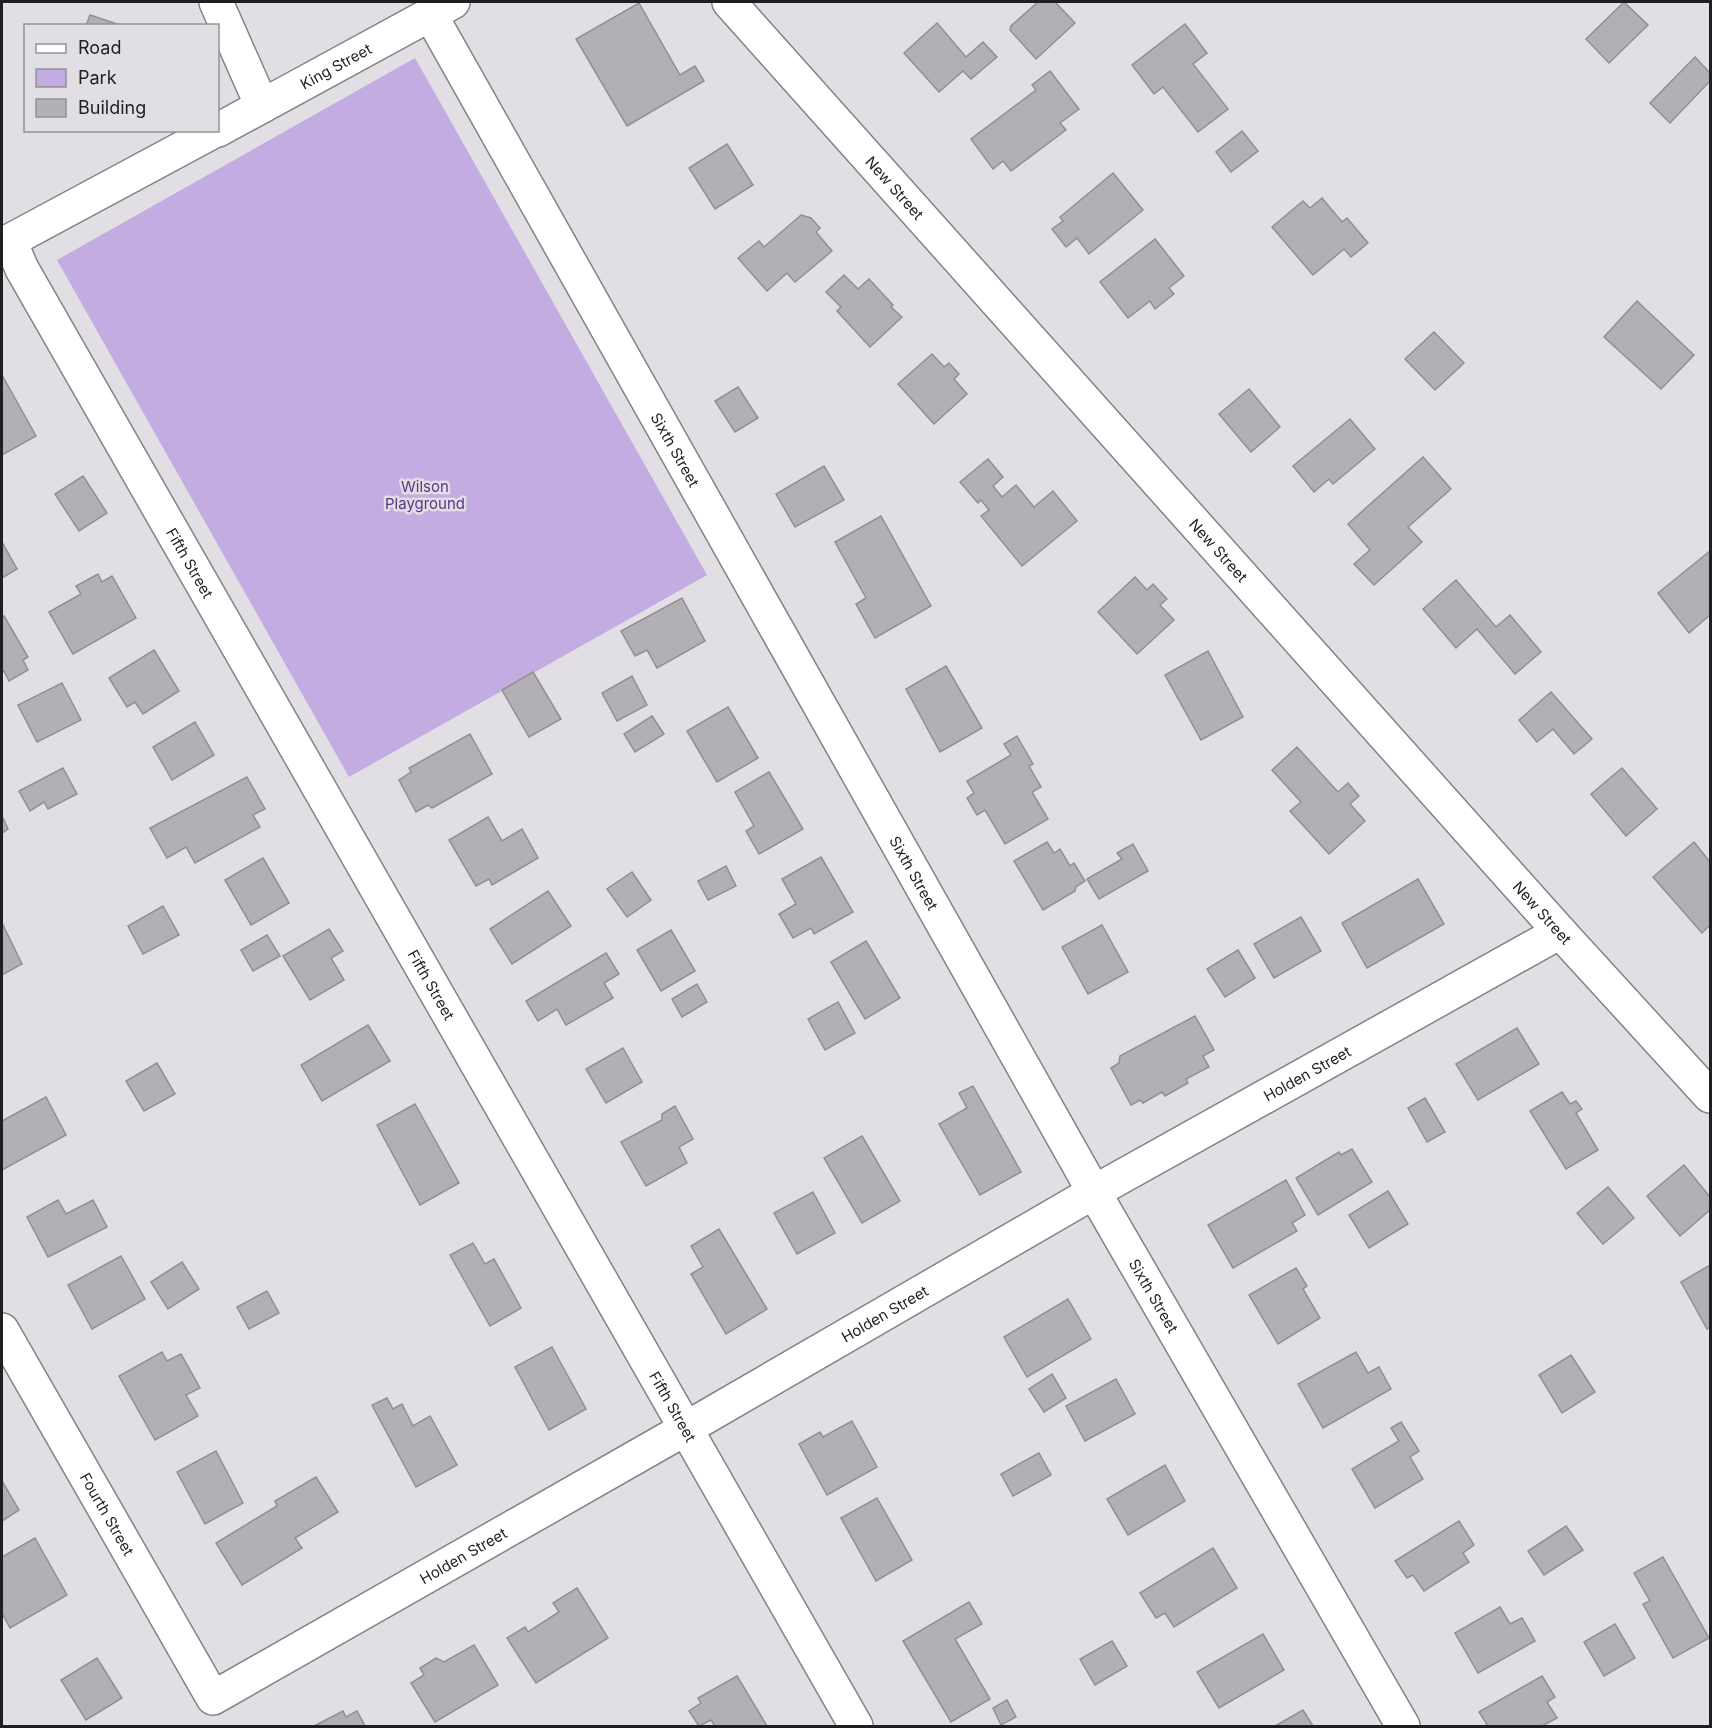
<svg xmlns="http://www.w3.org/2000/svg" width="1712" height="1728" font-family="Inter,sans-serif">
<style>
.green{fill:#c3ace2}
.building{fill:#b2b0b5;stroke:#918f94;stroke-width:1.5}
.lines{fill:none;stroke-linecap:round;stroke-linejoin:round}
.street-casing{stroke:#848288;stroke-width:36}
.primary-casing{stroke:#848288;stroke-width:36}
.street{stroke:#fff;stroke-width:33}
.primary{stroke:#fff;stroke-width:33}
.labels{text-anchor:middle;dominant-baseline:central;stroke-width:5;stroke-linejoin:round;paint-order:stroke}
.street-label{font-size:15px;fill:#1f1f21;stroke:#e1dee4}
.park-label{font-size:15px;fill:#5e338a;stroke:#e1dee4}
</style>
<rect width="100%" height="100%" fill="#e1dee4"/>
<path class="green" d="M415,58l292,517 -358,202 -292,-517z"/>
<g class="building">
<path d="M1038,2h17l20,21 -39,36 -26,-29 1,-4z"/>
<path d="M1624,2l24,23 -39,38 -23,-24z"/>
<path d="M639,3l41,72 15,-9 9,15 -77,45 -51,-87z"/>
<path d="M90,15l33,11h-37z"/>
<path d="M937,23l29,34 17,-15 14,15 -26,22 -8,-8 -24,21 -35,-39z"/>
<path d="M1185,24l22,29 -14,11 35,45 -30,23 -35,-45 -9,7 -22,-29z"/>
<path d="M1695,57l15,16v8l-40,42 -20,-20z"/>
<path d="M1050,71l29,38 -19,14 6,7 -55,41 -8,-10 -10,8 -22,-30 65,-49 -4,-5z"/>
<path d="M1242,131l16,20 -27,21 -15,-20z"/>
<path d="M727,144l26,41 -38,24 -26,-41z"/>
<path d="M1113,173l30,37 -54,44 -12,-16 -11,9 -14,-18 11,-8 -3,-4z"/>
<path d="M1322,198l20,24 5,-4 21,25 -17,14 -7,-8 -31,26 -41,-48 31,-26 7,7z"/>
<path d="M801,215l10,3 9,10 -4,4 16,19 -37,31 -8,-9 -20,18 -29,-33 21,-17 5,6z"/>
<path d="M1155,239l29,37 -15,12 5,6 -19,15 -5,-8 -22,17 -28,-36z"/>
<path d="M844,275l14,14 11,-10 24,26 -2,2 11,10 -32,30 -33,-36 4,-4 -15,-15z"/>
<path d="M1637,301l57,54 -33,34 -57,-52z"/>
<path d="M1434,332l30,31 -29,27 -30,-31z"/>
<path d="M932,354l12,13 5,-4 10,11 -5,5 13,15 -33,30 -36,-40z"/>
<path d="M2,375l34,61 -34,19z"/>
<path d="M738,387l20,31 -23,14 -20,-31z"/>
<path d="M1249,389l31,38 -29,25 -32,-38z"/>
<path d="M1350,419l25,30 -42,35 -4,-5 -15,13 -21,-26z"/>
<path d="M1423,457l28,32 -43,38 14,15 -48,43 -20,-21 16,-14 -22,-26z"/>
<path d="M988,459l15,18 -10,9 9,11 14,-12 18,22 19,-16 24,30 -55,45 -41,-50 8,-6 -8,-10 -3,3 -18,-21z"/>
<path d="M824,466l20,34 -49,27 -19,-33z"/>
<path d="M83,476l24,37 -28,18 -24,-37z"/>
<path d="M881,516l50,90 -56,32 -19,-34 10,-6 -31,-56z"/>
<path d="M2,542l15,27 -15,9z"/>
<path d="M1710,551v64l-21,18 -31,-40z"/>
<path d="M98,574l4,8 10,-6 24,42 -63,36 -24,-42 32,-18 -5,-8z"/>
<path d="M1135,577l12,13 6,-6 14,15 -7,6 14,15 -37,34 -39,-42z"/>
<path d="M1456,580l40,47 14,-12 31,37 -26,22 -38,-45 -21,19 -33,-39z"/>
<path d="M682,598l23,43 -48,27 -10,-18 -12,6 -14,-25z"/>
<path d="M4,616l24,41 -5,3 5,10 -19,11 -5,-10 -2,2v-55z"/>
<path d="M154,650l25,41 -36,23 -8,-12 -8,5 -18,-29z"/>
<path d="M1208,651l35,66 -42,23 -36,-65z"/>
<path d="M946,666l36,62 -42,24 -34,-63z"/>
<path d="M533,672l28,47 -32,18 -27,-47z"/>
<path d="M632,676l15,29 -30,16 -15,-28z"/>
<path d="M62,683l19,37 -44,22 -19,-37z"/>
<path d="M1551,692l41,47 -18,15 -21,-25 -16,13 -18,-22z"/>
<path d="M728,707l30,51 -41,24 -30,-51z"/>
<path d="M652,716l12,18 -29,18 -11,-18z"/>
<path d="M195,722l19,33 -42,25 -19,-33z"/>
<path d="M470,734l22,40 -60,34 -4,-3 -12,7 -17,-32 12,-8 -2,-4z"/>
<path d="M1017,736l16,28 -4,2 12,21 -9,5 16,27 -43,25 -20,-34 -8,5 -10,-17 7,-5 -7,-12 44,-26 -7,-11z"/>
<path d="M1297,747l41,45 10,-9 11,13 -9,8 15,17 -36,33 -39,-43 11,-9 -29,-32z"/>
<path d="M63,768l14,26 -29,15 -4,-7 -14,9 -11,-20z"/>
<path d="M1622,768l35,41 -31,27 -35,-42z"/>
<path d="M769,772l34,57 -44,25 -13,-23 8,-5 -19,-34z"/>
<path d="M247,777l18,32 -12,6 7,12 -65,36 -9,-16 -19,11 -17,-30z"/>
<path d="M2,816l6,13 -6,4z"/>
<path d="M488,817l14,24 20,-12 16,29 -46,27 -3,-6 -13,7 -27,-46z"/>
<path d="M1047,842l7,11 6,-4 10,17 4,-3 11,18 -9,6 -1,4 -32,19 -29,-49z"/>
<path d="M1694,842l16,20v63l-8,8 -49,-56z"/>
<path d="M1133,844l15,27 -49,28 -12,-20 35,-20 -5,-6z"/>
<path d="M821,857l32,55 -39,22 -3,-6 -18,10 -14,-24 17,-10 -14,-25z"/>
<path d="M263,858l26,45 -38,22 -26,-45z"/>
<path d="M726,866l10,20 -28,14 -10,-19z"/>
<path d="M632,872l19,28 -24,17 -20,-28z"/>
<path d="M1418,879l26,45 -77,44 -25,-45z"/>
<path d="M548,891l23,35 -59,38 -22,-35z"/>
<path d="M163,906l16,29 -36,19 -15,-28z"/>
<path d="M1301,917l20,34 -47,27 -20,-34z"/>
<path d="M2,923l20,41 -20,11z"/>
<path d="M1102,925l26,47 -40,22 -26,-47z"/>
<path d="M329,929l14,22 -12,7 13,22 -34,20 -27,-44z"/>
<path d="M671,930l24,41 -34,20 -24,-41z"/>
<path d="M267,935l13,21 -27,15 -12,-21z"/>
<path d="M866,941l34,57 -35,21 -34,-57z"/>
<path d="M1238,950l17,28 -30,19 -18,-28z"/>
<path d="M606,953l13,21 -15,9 9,15 -47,27 -9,-16 -19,12 -12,-20z"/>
<path d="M697,984l10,18 -25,15 -10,-18z"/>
<path d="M838,1002l17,31 -30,17 -17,-31z"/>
<path d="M1195,1016l19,34 -11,6 6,11 -23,12 2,4 -23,13 -3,-4 -19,11 -3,-3 -9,5 -20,-37 8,-5 1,-7z"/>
<path d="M368,1025l22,36 -68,40 -21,-36z"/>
<path d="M1517,1028l22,36 -61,36 -22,-36z"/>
<path d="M623,1048l19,34 -36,21 -20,-34z"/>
<path d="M157,1063l18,31 -31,17 -18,-30z"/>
<path d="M973,1086l48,86 -41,23 -41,-71 28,-16 -8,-15z"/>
<path d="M1562,1092l8,12 6,-3 6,8 -6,4 22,37 -32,19 -36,-58z"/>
<path d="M46,1097l20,38 -64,35v-49z"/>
<path d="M1425,1098l20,34 -18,10 -19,-34z"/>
<path d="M415,1104l44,79 -39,22 -43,-80z"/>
<path d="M675,1106l18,33 -14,8 8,16 -41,23 -25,-44 41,-22v-6z"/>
<path d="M862,1136l38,65 -38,22 -38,-65z"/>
<path d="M1352,1149l20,33 -54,33 -22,-37 43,-26 2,3z"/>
<path d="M1684,1165l26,32v13l-30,26 -33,-40z"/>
<path d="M1286,1180l19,35 -13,8 5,8 -64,37 -25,-43z"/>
<path d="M1608,1187l26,31 -31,26 -26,-31z"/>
<path d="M1388,1191l20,33 -39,24 -20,-33z"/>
<path d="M813,1192l22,41 -38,21 -23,-41z"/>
<path d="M58,1200l8,14 27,-14 14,27 -59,30 -21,-40z"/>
<path d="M719,1229l48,80 -41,25 -35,-60 12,-7 -12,-21z"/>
<path d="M473,1243l12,21 9,-5 27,49 -31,18 -40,-71z"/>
<path d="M121,1256l24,43 -53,30 -24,-44z"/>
<path d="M182,1262l17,27 -31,20 -17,-27z"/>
<path d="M1710,1265v62l-3,2 -26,-47z"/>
<path d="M1296,1268l11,18 -4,3 17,29 -42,26 -29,-49z"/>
<path d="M267,1291l12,22 -30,16 -12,-22z"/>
<path d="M1068,1299l23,40 -64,38 -23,-40z"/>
<path d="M552,1347l34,62 -37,21 -34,-63z"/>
<path d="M162,1352l5,9 14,-7 19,34 -14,7 12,21 -43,24 -36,-64z"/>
<path d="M1356,1352l12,21 11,-6 12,22 -68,39 -25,-44z"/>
<path d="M1571,1355l24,37 -33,21 -23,-38z"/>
<path d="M1052,1374l14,24 -22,14 -15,-23z"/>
<path d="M1116,1379l19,35 -50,27 -19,-35z"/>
<path d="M387,1398l6,11 9,-5 11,22 17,-10 27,49 -41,22 -44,-82z"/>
<path d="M852,1421l25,46 -50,28 -28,-51 21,-12 3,5z"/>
<path d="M1401,1422l18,29 -9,6 13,22 -48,29 -23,-39 47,-28 -8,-13z"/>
<path d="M216,1451l27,52 -38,21 -28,-52z"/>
<path d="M1039,1453l12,22 -38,21 -12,-22z"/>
<path d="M1165,1465l20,36 -57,34 -21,-36z"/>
<path d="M316,1477l22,35 -43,26 7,10 -60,37 -26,-42 61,-37 -2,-5z"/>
<path d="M2,1481l17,29 -17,11z"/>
<path d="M877,1498l35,62 -36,21 -35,-63z"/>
<path d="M1459,1521l15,24 -11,8 6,9 -45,29 -11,-16 -6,3 -12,-17z"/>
<path d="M1566,1526l17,24 -39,25 -16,-24z"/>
<path d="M35,1538l32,57 -57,33 -8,-15v-56z"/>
<path d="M1213,1548l24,40 -63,39 -9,-14 -9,5 -16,-25z"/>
<path d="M1663,1557l46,81 -36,20 -30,-54 7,-3 -16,-28z"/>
<path d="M577,1588l31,50 -72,45 -29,-45 18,-11 3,5 31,-20 -6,-9z"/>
<path d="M969,1602l13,22 -27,15 35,60 -39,23 -48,-81z"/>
<path d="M1500,1607l10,17 12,-6 13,23 -57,32 -23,-40z"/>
<path d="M1615,1624l20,34 -31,18 -20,-34z"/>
<path d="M1263,1634l21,36 -65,38 -22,-36z"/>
<path d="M1112,1641l15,25 -32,19 -15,-26z"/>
<path d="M474,1645l24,40 -63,37 -24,-39 13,-8 -4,-7 16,-10 8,4z"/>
<path d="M97,1658l25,40 -36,22 -25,-40z"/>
<path d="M737,1676l30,50h-52l-4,-6 -12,6 -10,-15 12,-8 -3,-5z"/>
<path d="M1542,1676l13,21 -8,5 10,16 -15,8h-54l-9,-14z"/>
<path d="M1007,1700l9,17 -15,8 -8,-17z"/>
<path d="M1303,1710l10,16h-38z"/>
<path d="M343,1711l3,6 11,-6 8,15h-51z"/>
</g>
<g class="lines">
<g class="street-casing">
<g id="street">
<path d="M216,2l46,104"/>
<path id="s1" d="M729,2l831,930 150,164"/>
<path id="s2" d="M430,14l664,1178 309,534"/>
<path id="s3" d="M10,241l12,28 834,1457"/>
<path id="s4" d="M2,1330l211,368 472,-269 409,-237 466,-260"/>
</g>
</g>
<g class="primary-casing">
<g id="primary">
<path id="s5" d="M218,130l235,-128"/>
<path d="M2,245l214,-115"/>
</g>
</g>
<use href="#street" class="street"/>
<use href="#primary" class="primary"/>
</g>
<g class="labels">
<g class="street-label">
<text stroke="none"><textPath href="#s5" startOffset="134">King Street</textPath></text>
<text stroke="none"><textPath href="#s1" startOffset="249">New Street</textPath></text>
<text stroke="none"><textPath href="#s2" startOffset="500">Sixth Street</textPath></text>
<text stroke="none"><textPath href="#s1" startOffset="735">New Street</textPath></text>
<text stroke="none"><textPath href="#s3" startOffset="369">Fifth Street</textPath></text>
<text stroke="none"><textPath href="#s2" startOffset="986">Sixth Street</textPath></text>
<text stroke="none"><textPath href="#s1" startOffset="1221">New Street</textPath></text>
<text stroke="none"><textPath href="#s3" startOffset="855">Fifth Street</textPath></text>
<text stroke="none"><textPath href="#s4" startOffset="1684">Holden Street</textPath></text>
<text stroke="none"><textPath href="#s2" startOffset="1472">Sixth Street</textPath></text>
<text stroke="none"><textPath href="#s4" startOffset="1198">Holden Street</textPath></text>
<text stroke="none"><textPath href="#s3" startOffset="1341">Fifth Street</textPath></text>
<text stroke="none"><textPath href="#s4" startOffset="212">Fourth Street</textPath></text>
<text stroke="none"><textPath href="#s4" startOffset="712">Holden Street</textPath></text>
</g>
<g class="park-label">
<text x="425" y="486">Wilson<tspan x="425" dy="17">Playground</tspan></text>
</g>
</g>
<rect width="1712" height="1728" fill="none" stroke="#1f1f21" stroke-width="6"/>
<rect x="24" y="24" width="195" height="108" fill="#e1dee4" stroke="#939296" stroke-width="1.5"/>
<rect x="36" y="44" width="30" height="9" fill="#ffffff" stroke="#939296" stroke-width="1.5"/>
<text x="78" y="54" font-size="18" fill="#1f1f21">Road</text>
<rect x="36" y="69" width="30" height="18" fill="#c3ace2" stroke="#939296" stroke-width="1.5"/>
<text x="78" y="84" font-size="18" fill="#1f1f21">Park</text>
<rect x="36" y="99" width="30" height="18" fill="#b2b0b5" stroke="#939296" stroke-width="1.5"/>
<text x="78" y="114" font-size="18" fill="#1f1f21">Building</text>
</svg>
